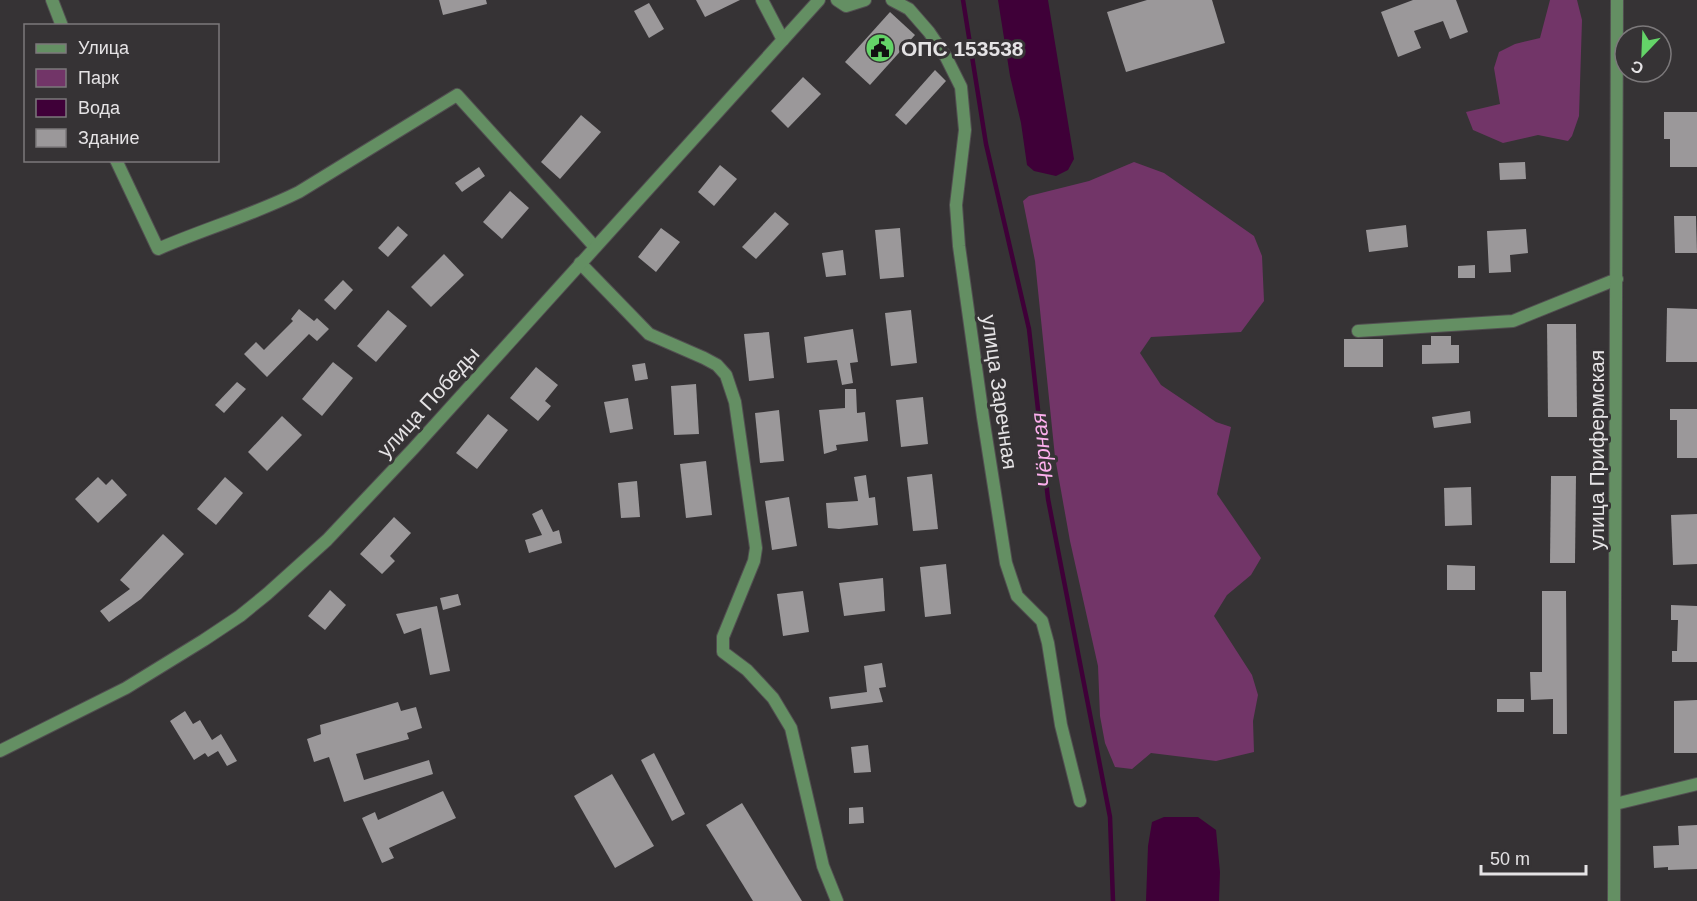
<svg xmlns="http://www.w3.org/2000/svg" width="1697" height="901" font-family="Arial,sans-serif">
<style>
.green{fill:#723568}
.water{fill:#3f0038}
.lines{fill:none;stroke-linecap:round;stroke-linejoin:round}
.stream{stroke:#3f0038;stroke-width:4.5}
.building{fill:#9b989a}
.minor-casing{stroke:#524f51;stroke-width:14}
.tertiary-casing{stroke:#524f51;stroke-width:14}
.minor{stroke:#648f63;stroke-width:12}
.tertiary{stroke:#648f63;stroke-width:12}
.labels{text-anchor:middle;dominant-baseline:central;stroke-width:6;stroke-linejoin:round;paint-order:stroke}
.poi-label{font-size:21px;font-weight:bold;fill:#e5e3e5;stroke:#363335;text-anchor:start}
.street-label{font-size:21px;fill:#e5e3e5;stroke:#363335}
.water-label{font-size:22px;font-style:italic;fill:#fcafed;stroke:#363335}
</style>
<rect width="100%" height="100%" fill="#363335"/>
<g class="green">
<path d="M1550,0h27l5,20 -3,96 -7,20 -4,5 -30,-6 -35,8 -30,-13 -7,-18 34,-8 -6,-36 5,-16 16,-8 25,-6z"/>
<path d="M1134,162l30,11 90,63 8,20 2,45 -23,31 -90,5 -11,16 21,32 55,37 15,5 -14,67 44,64 -10,17 -24,20 -13,21 38,59 6,20 -5,26 1,31 -38,9 -65,-8 -19,16 -17,-2 -10,-24 -5,-27 -2,-50 -28,-125 -15,-84 -20,-196 -12,-60 6,-5 60,-15z"/>
</g>
<g class="water">
<path d="M998,0h50l26,159 -6,11 -12,6 -22,-5 -7,-6 -6,-42 -11,-47z"/>
<path d="M1164,817h34l18,13 4,42 -1,29h-73l2,-55 4,-24z"/>
</g>
<g class="lines">
<path class="stream" d="M963,0l23,144 43,185 19,170 62,318 3,84"/>
</g>
<g class="building">
<path d="M439,0h47l1,4 -44,11z"/>
<path d="M696,0h44l-35,17z"/>
<path d="M1147,0h65l13,43 -99,29 -19,-60z"/>
<path d="M1413,0h43l12,32 -18,7 -7,-18 -29,10 7,17 -23,9 -17,-45z"/>
<path d="M649,3l15,26 -15,9 -15,-27z"/>
<path d="M890,12l25,23 -45,50 -25,-23z"/>
<path d="M935,70l11,11 -40,44 -11,-10z"/>
<path d="M803,77l18,17 -33,34 -17,-17z"/>
<path d="M1664,112h33v55h-27v-28h-6z"/>
<path d="M581,115l20,17 -41,47 -19,-17z"/>
<path d="M1525,162l1,17 -26,1 -1,-17z"/>
<path d="M720,165l17,14 -23,27 -16,-14z"/>
<path d="M479,167l6,9 -23,16 -7,-9z"/>
<path d="M510,191l19,17 -27,31 -19,-17z"/>
<path d="M775,212l14,12 -33,35 -14,-12z"/>
<path d="M1674,216h22l1,37h-22z"/>
<path d="M1406,225l2,22 -39,5 -3,-22z"/>
<path d="M398,226l10,9 -20,22 -10,-9z"/>
<path d="M661,228l19,14 -24,30 -18,-15z"/>
<path d="M900,228l4,49 -24,2 -5,-49z"/>
<path d="M1526,229l2,24 -18,2 1,17 -22,1 -2,-42z"/>
<path d="M843,250l3,25 -20,2 -4,-24z"/>
<path d="M444,254l20,21 -33,32 -20,-20z"/>
<path d="M1475,265v13h-17v-12z"/>
<path d="M343,280l10,10 -18,20 -11,-10z"/>
<path d="M1667,308l30,1v53h-31z"/>
<path d="M299,309l15,12 3,-3 12,11 -12,12 -8,-7 -42,43 -23,-23 12,-12 8,8 29,-29 -2,-2z"/>
<path d="M388,310l19,16 -31,36 -19,-16z"/>
<path d="M911,310l6,53 -26,3 -6,-53z"/>
<path d="M1547,324h29l1,93h-29z"/>
<path d="M853,329l5,33 -8,1 3,20 -11,2 -5,-25 -30,3 -3,-26z"/>
<path d="M769,332l5,46 -25,3 -5,-47z"/>
<path d="M1431,336h20v9h8v18l-37,1v-19h9z"/>
<rect x="1344" y="339" width="39" height="28"/>
<path d="M333,362l20,16 -31,38 -20,-17z"/>
<path d="M645,363l3,16 -13,2 -3,-16z"/>
<path d="M536,367l22,18 -13,16 6,5 -13,15 -28,-23z"/>
<path d="M237,382l9,7 -22,24 -9,-8z"/>
<path d="M696,384l3,50 -25,1 -3,-49z"/>
<path d="M845,389h11l1,24 8,-1 3,29 -32,4 1,5 -13,4 -5,-44 26,-2z"/>
<path d="M923,397l5,47 -27,3 -5,-47z"/>
<path d="M628,398l5,31 -23,4 -6,-31z"/>
<path d="M1670,409h27v49h-20v-38h-7z"/>
<path d="M779,410l5,51 -24,2 -5,-50z"/>
<path d="M1470,411l1,12 -37,5 -2,-11z"/>
<path d="M488,414l20,16 -31,39 -21,-16z"/>
<path d="M282,416l20,19 -35,36 -19,-19z"/>
<path d="M706,461l6,54 -26,3 -6,-54z"/>
<path d="M932,474l6,55 -25,2 -6,-54z"/>
<path d="M866,475l3,23 6,-1 3,28 -39,4 -11,-1 -2,-25 32,-2 -4,-24z"/>
<path d="M1551,476h25l-1,87h-25z"/>
<path d="M98,477l8,8 6,-6 15,16 -29,28 -23,-24z"/>
<path d="M225,477l18,16 -27,32 -19,-16z"/>
<path d="M637,481l3,36 -19,1 -3,-35z"/>
<path d="M1471,487l1,38 -27,1 -1,-38z"/>
<path d="M789,497l8,49 -25,4 -7,-49z"/>
<path d="M542,509l11,23 6,-2 3,13 -33,10 -4,-13 17,-5 -10,-21z"/>
<path d="M1697,514v50l-24,1 -2,-50z"/>
<path d="M394,517l17,16 -21,23 5,5 -13,13 -22,-20z"/>
<path d="M163,534l21,20 -43,45 -32,23 -9,-11 30,-22 -10,-9z"/>
<path d="M946,564l5,50 -26,3 -5,-50z"/>
<path d="M1447,565l28,1v24h-28z"/>
<path d="M883,578l2,33 -41,5 -5,-33z"/>
<path d="M330,590l16,15 -21,25 -17,-14z"/>
<path d="M803,591l6,41 -26,4 -6,-42z"/>
<path d="M1542,591h24l1,143h-14v-35l-22,1 -1,-28h12z"/>
<path d="M458,594l3,11 -18,5 -3,-12z"/>
<path d="M1671,605l26,1v56h-25v-11h5l1,-31h-7z"/>
<path d="M437,606l13,65 -20,4 -9,-47 -17,6 -8,-20z"/>
<path d="M882,663l4,24 -7,1 4,14 -52,7 -2,-12 38,-5 -3,-26z"/>
<rect x="1497" y="699" width="27" height="13"/>
<path d="M1697,700v53h-23v-52z"/>
<path d="M398,702l3,9 15,-4 6,21 -15,5 2,6 -53,15 8,26 65,-20 4,14 -89,28 -15,-45 -15,5 -7,-23 14,-5 -1,-9z"/>
<path d="M185,711l8,13 7,-4 12,20 9,-6 16,27 -10,5 -9,-15 -10,6 -3,-4 -11,7 -24,-39z"/>
<path d="M868,745l3,27 -17,1 -3,-26z"/>
<path d="M654,753l31,61 -13,7 -31,-61z"/>
<path d="M612,774l42,72 -39,22 -41,-72z"/>
<path d="M443,791l13,27 -67,30 5,10 -12,5 -20,-45 13,-6 3,8z"/>
<path d="M742,803l60,98h-49l-47,-76z"/>
<path d="M863,807l1,16 -15,1v-16z"/>
<path d="M1697,825v44l-29,1v-3l-14,1 -1,-22 26,-1 -1,-19z"/>
</g>
<g class="lines">
<g class="minor-casing">
<g id="minor">
<path d="M52,0l10,26"/>
<path d="M762,0l21,40"/>
<path d="M837,0l9,6 19,-6"/>
<path d="M892,0l17,9 20,23 17,25 15,30 4,43 -9,75 3,41 24,171 23,146 11,33 25,25 6,22 13,82 19,76"/>
<path d="M116,160l42,89c46,-20 95,-34 141,-57l158,-97 138,152"/>
<path d="M580,263l69,71 55,24 13,7 9,10 9,27 21,146 -2,13 -31,76v15l24,18 26,28 18,30 32,138 14,35"/>
<path d="M1358,331l155,-10 104,-42"/>
<path d="M1615,804l82,-20"/>
<path d="M1614,901l3,-901"/>
</g>
</g>
<g class="tertiary-casing">
<path id="tertiary" d="M0,751l126,-63 78,-48 36,-24 27,-22 60,-54 86,-91 406,-449"/>
</g>
<use href="#minor" class="minor"/>
<use href="#tertiary" class="tertiary"/>
</g>
<defs>
<g id="civic-disc" transform="scale(1.5)"><circle r="9.5" fill="#64d468" stroke="#363335"/><path d="M-.6-6.5H3V-4.5H.6V-3L4-1V1h2V6H-6V1h2V-1L-.6-3ZM-1.2 2.5V6h2.4V2.5Z" fill="#111"/></g>
</defs>
<g fill-rule="evenodd">
<use href="#civic-disc" x="880" y="48"/>
</g>
<g class="labels">
<g class="poi-label">
<text x="901" y="48">ОПС 153538</text>
</g>
<g class="street-label">
<text transform="translate(1000 392) rotate(82)">улица Заречная</text>
<text transform="translate(428 402) rotate(-48)">улица Победы</text>
<text transform="translate(1596 450) rotate(-90)">улица Прифермская</text>
</g>
<g class="water-label">
<text transform="translate(1042 450) rotate(-96)">Чёрная</text>
</g>
</g>
<rect x="24" y="24" width="195" height="138" fill="#363335" stroke="#7c797b" stroke-width="1.5"/>
<rect x="36" y="44" width="30" height="9" fill="#648f63" stroke="#7c797b" stroke-width="1.5"/>
<text x="78" y="54" font-size="18" fill="#e5e3e5">Улица</text>
<rect x="36" y="69" width="30" height="18" fill="#723568" stroke="#7c797b" stroke-width="1.5"/>
<text x="78" y="84" font-size="18" fill="#e5e3e5">Парк</text>
<rect x="36" y="99" width="30" height="18" fill="#3f0038" stroke="#7c797b" stroke-width="1.5"/>
<text x="78" y="114" font-size="18" fill="#e5e3e5">Вода</text>
<rect x="36" y="129" width="30" height="18" fill="#9b989a" stroke="#7c797b" stroke-width="1.5"/>
<text x="78" y="144" font-size="18" fill="#e5e3e5">Здание</text>
<g transform="translate(1643 54) rotate(203)"><circle r="28" fill="#363335" stroke="#7c797b" stroke-width="1.5"/>
<path d="M0-4.5L10 22L0 15L-10 22Z" fill="#64d468"/>
<text y="-9" font-size="16" font-weight="bold" text-anchor="middle" fill="#e5e3e5">С</text>
</g>
<path d="M1481 865v9h105v-9" fill="none" stroke="#e5e3e5" stroke-width="3"/>
<text x="1490" y="865" font-size="18" fill="#e5e3e5" stroke="#363335" stroke-width="4.5" paint-order="stroke">50 m</text>
</svg>
